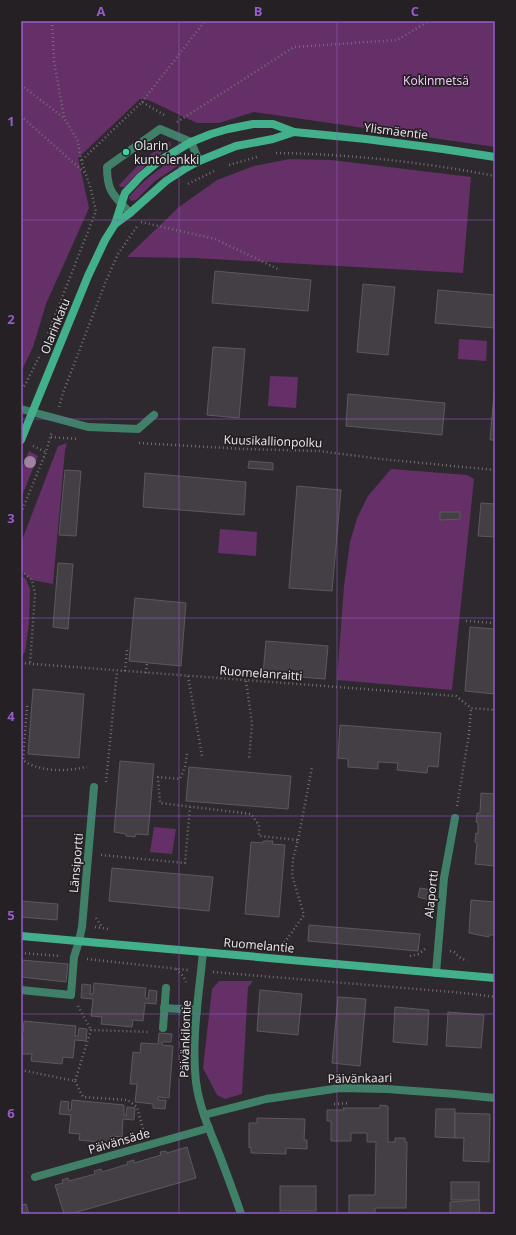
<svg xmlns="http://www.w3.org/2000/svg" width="516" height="1235" font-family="'Open Sans',sans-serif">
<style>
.green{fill:#653068}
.building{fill:#443f44;stroke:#5d585d}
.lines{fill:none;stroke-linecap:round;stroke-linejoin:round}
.path{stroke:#726e72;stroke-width:2.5;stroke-dasharray:1 3;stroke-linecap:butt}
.lane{stroke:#408069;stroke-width:8}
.street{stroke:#408069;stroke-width:8}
.secondary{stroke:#41b08b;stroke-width:8}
.tree{fill:#9f83a0}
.grid{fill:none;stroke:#975bca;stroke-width:1;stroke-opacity:0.55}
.poi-dot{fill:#3bd4a4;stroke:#242024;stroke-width:1.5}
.labels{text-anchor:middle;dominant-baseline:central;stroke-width:3.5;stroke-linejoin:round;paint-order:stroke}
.park-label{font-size:12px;fill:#fcccfe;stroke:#242024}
.street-label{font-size:12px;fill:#ece9ec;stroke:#242024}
.poi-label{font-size:12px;fill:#ece9ec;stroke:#242024;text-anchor:start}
.neatline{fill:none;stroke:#975bca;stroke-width:1.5}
.grid-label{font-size:13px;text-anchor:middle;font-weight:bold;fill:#975bca}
</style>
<rect width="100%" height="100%" fill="#2e292e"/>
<g class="green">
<path d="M21,21h474v126l-241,-35 -35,11h-22l-49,-23 -8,-1 -62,59 11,50 -43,96 -13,43 -12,25z"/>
<path d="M167,142h3l1,4 -23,17 -24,24h-4l-1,-2 24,-25z"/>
<path d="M179,156h4l1,3 -2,4 -27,18 -19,19 -5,1 -2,-4c14,-17 31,-29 50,-41z"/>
<path d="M290,159l41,1 140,17 -8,96 -269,-15 -67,-1 52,-50 38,-27 37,-14z"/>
<path d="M459,339l28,2 -1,20 -28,-2z"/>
<path d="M270,376l28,1 -2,31 -28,-2z"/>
<path d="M67,443l-2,7 -12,134 -21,-4 -11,-9v-28l37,-97z"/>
<path d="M29,451l9,5 -17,42v-28z"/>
<path d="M391,469l76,6 7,4 -22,211 -115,-10 7,-94 6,-44 7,-24 11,-22z"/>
<path d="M220,529l37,3 -1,24 -38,-3z"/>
<path d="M21,575l5,4 4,10 -1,34 -4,29 -4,5z"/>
<path d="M154,827l22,2 -4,25 -22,-2z"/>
<path d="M219,981h34l-5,6 -6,107 -17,5 -8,-4 -14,-27 9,-79z"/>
</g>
<g class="building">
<path d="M215,271l96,9 -3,31 -96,-8z"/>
<path d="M363,284l32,3 -7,68 -31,-3z"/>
<path d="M438,290l57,5v33l-60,-5z"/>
<path d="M213,347l32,2 -6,69 -32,-3z"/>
<path d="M495,383v57h-5z"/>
<path d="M348,394l97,9 -3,32 -96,-9z"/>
<path d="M249,461l24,2v7l-25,-2z"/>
<path d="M65,470l16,1 -5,65 -17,-1z"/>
<path d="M145,473l101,9 -2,33 -101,-8z"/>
<path d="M297,486l44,4 -9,101 -43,-3z"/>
<path d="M481,503l14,1v33l-17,-1z"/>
<path d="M440,512h20v7l-20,1z"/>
<path d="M58,563l15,1 -5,65 -15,-2z"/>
<path d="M135,598l51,5 -5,63 -52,-5z"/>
<path d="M470,627l25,2v65l-30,-3z"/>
<path d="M266,641l62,5 -3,33 -62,-5z"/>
<path d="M33,689l51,5 -5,64 -51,-4z"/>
<path d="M340,725l101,8 -3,34 -10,-1 -1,7 -30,-3 1,-7 -20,-1v7l-30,-2v-8l-10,-1z"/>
<path d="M120,761l34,3 -6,71 -12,-1 -1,3 -9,-1v-2l-12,-2z"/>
<path d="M189,767l102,9 -3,33 -102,-8z"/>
<path d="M481,793l14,1v72l-20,-2 2,-21 -2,-1 1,-9 2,1v-11l-2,-1 1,-9h3z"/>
<path d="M263,841h10l-1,3 13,1 -6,72 -34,-3 6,-72 12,1z"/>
<path d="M112,868l101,9 -4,34 -100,-10z"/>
<path d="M420,888l12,2 -2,10 -12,-3z"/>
<path d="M471,900l24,2v33h-6v2l-20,-4z"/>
<path d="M21,901l37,3 -1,16 -36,-3z"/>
<path d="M309,925l111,9 -2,17 -110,-10z"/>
<path d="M21,960l47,4 -2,18 -45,-5z"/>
<path d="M94,983l52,5 -1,10 3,1 1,-9 8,1 -1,13 -11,-1 -2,18 -10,-1 -1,7 -31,-3 1,-7 -11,-1 2,-17 -12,-1 1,-14 9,1 -1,9h3z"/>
<path d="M260,990l42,4 -4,41 -41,-4z"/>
<path d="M338,997l28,2 -6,67 -28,-3z"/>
<path d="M395,1007l34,3 -2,35 -34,-3z"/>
<path d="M448,1012l36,3 -3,33 -35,-2z"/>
<path d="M24,1021l52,5 -1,10h3l1,-8 8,1 -1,12 -11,-1 -2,18 -10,-1 -1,7 -31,-3 1,-7h-11l2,-18h-2v-4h2z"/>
<path d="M159,1033l13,1 -1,8h-9v3l11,1 -4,52 -11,-1v3h8l-1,9 -12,-1v-4l-18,-2 2,-18h-7l3,-32 7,1 1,-10 17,1z"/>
<path d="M72,1100l52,5v10l2,1 1,-9 8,1 -1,12 -11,-1 -1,18 -11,-1 -1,7 -31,-3 1,-6 -11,-1 2,-18 -12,-1 2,-13 8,1 -1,8h3z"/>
<path d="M380,1105l8,1v36h7v-4h10v4h2l-1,66h-31v6h-26v-19h26l1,-53h-9v-9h-16v8h-20v-20h-4v-11h17l-1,-2h37z"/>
<path d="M436,1109h19v29l-20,-1z"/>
<path d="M455,1113l35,1 -1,48 -26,-1 1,-23h-9z"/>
<path d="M257,1118l48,1 -1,21h3v9l-21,-1v6l-35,-1v-6l-2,1v-25h8z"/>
<path d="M187,1147l9,31 -126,36h-6l-9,-29 8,-2 -1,-3 6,-2 1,3 26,-7 -1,-3 7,-2 1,3 26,-8 -1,-2 7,-2v3l27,-8 -1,-3 6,-1 1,2z"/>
<rect x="451" y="1182" width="28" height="18"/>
<rect x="280" y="1186" width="36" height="25"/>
<path d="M479,1200l1,14h-30v-12z"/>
<path d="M26,1204l3,10h-8v-9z"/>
</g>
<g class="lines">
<g class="path">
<path d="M52,21l2,40 10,56"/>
<path d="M21,85l43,33 14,23 3,19 9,26 6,25 -49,125"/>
<path d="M142,102l63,-81"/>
<path d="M21,116l64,57"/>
<path d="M177,122l117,-75 103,-7 32,-19"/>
<path d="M276,153c74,1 146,9 219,23"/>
<path d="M82,160l60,-58 24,14"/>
<path d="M229,165l28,-8"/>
<path d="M188,184l26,-13"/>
<path d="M141,222l74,17 63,30"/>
<path d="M21,389l4,-4 15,-30"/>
<path d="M59,407l4,-14 43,-112 12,-27 20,-29"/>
<path d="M51,437l27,2"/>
<path d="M139,443l105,6 75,2 62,8 114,11"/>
<path d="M33,446l13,6"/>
<path d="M21,513l25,-61 6,-21"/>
<path d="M21,571l11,9 3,14 -5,70"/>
<path d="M466,621l29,2"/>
<path d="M21,663l435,33 15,12 24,2"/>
<path d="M125,671l2,-21"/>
<path d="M146,673l1,-10"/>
<path d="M188,676l14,80"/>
<path d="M246,681l6,42 -3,37"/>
<path d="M27,706l-4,54c18,13 43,11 64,7"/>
<path d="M187,754l-2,13 -5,12 -22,-2 2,26 91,11 8,11v11l39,4 -5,19 -1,16 12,40 -22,31"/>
<path d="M106,782l11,-111"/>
<path d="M457,806l12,-72 2,-26"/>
<path d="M298,840l14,-73"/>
<path d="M101,855l84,8 5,-56"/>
<path d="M96,918l6,9"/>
<path d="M95,927l13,2"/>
<path d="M450,951l4,1 5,5 8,4"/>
<path d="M21,953l40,3"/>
<path d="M410,956l9,-2 6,-5"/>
<path d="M87,959l101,11"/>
<path d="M176,969l7,7 3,6"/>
<path d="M213,972l251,21 31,4"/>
<path d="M78,1006l13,24"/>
<path d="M21,1070l54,11 16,-51 59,2"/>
<path d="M75,1081l8,16 45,3 9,7 7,26"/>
<path d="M334,1104l15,-1"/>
</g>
<g class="lane">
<path d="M130,213c-16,-18 -23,-20 -23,-46l53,-38 31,13 8,19"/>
<path d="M21,990l50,5 3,-38 5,-16"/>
<path d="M164,1008l33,2"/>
<path d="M163,1028l3,-40"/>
</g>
<g class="street">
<path d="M21,409l67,18 50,2 16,-14"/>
<path d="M79,941l3,-14 12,-140"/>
<path d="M203,952c-4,43 -12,87 -7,130 3,24 13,47 22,69 8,21 16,42 23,63"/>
<path d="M436,973l8,-95 11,-60"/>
<path d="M204,1115l62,-16 74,-11 47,1 68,5 40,4"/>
<path d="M35,1177l174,-49"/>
</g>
<g class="secondary">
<path d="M115,224l15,-11 36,-32 20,-13 13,-7 37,-15 37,-7 21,-7"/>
<path d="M21,440l67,-164 17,-36 10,-16 10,-31 16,-17 18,-15 32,-19 20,-8 17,-5 25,-5h20l21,8 72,7 77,10 52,8"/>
<path d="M21,936l474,42"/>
</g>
</g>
<circle class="tree" cx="30" cy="462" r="6"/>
<path class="grid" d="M179,21v1193M337,21v1193M21,220h474M21,419h474M21,618h474M21,816h474M21,1014h474"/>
<circle class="poi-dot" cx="126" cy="152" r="4"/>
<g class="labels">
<g class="park-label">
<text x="436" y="80">Kokinmetsä</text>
</g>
<g class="street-label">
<text transform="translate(396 131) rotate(7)">Ylismäentie</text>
<text transform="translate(55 326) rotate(-68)">Olarinkatu</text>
<text transform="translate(273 441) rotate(2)">Kuusikallionpolku</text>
<text transform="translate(261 673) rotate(4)">Ruomelanraitti</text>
<text transform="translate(76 863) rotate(-85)">Länsiportti</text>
<text transform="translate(431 894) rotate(-84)">Alaportti</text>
<text transform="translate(259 945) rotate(5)">Ruomelantie</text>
<text transform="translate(185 1039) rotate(-88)">Päivänkilontie</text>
<text transform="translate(360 1078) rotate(-1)">Päivänkaari</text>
<text transform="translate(119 1141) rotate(-16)">Päivänsäde</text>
</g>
<g class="poi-label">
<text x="134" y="145">Olarin<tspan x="134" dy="14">kuntolenkki</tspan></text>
</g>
</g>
<rect width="516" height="1235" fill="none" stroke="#242024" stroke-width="44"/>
<rect x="22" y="22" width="472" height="1191" class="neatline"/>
<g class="grid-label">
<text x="101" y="16">A</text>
<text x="258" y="16">B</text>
<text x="415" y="16">C</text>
<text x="11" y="126">1</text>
<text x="11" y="324">2</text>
<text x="11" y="523">3</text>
<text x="11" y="721">4</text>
<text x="11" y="920">5</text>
<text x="11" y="1118">6</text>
</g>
</svg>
